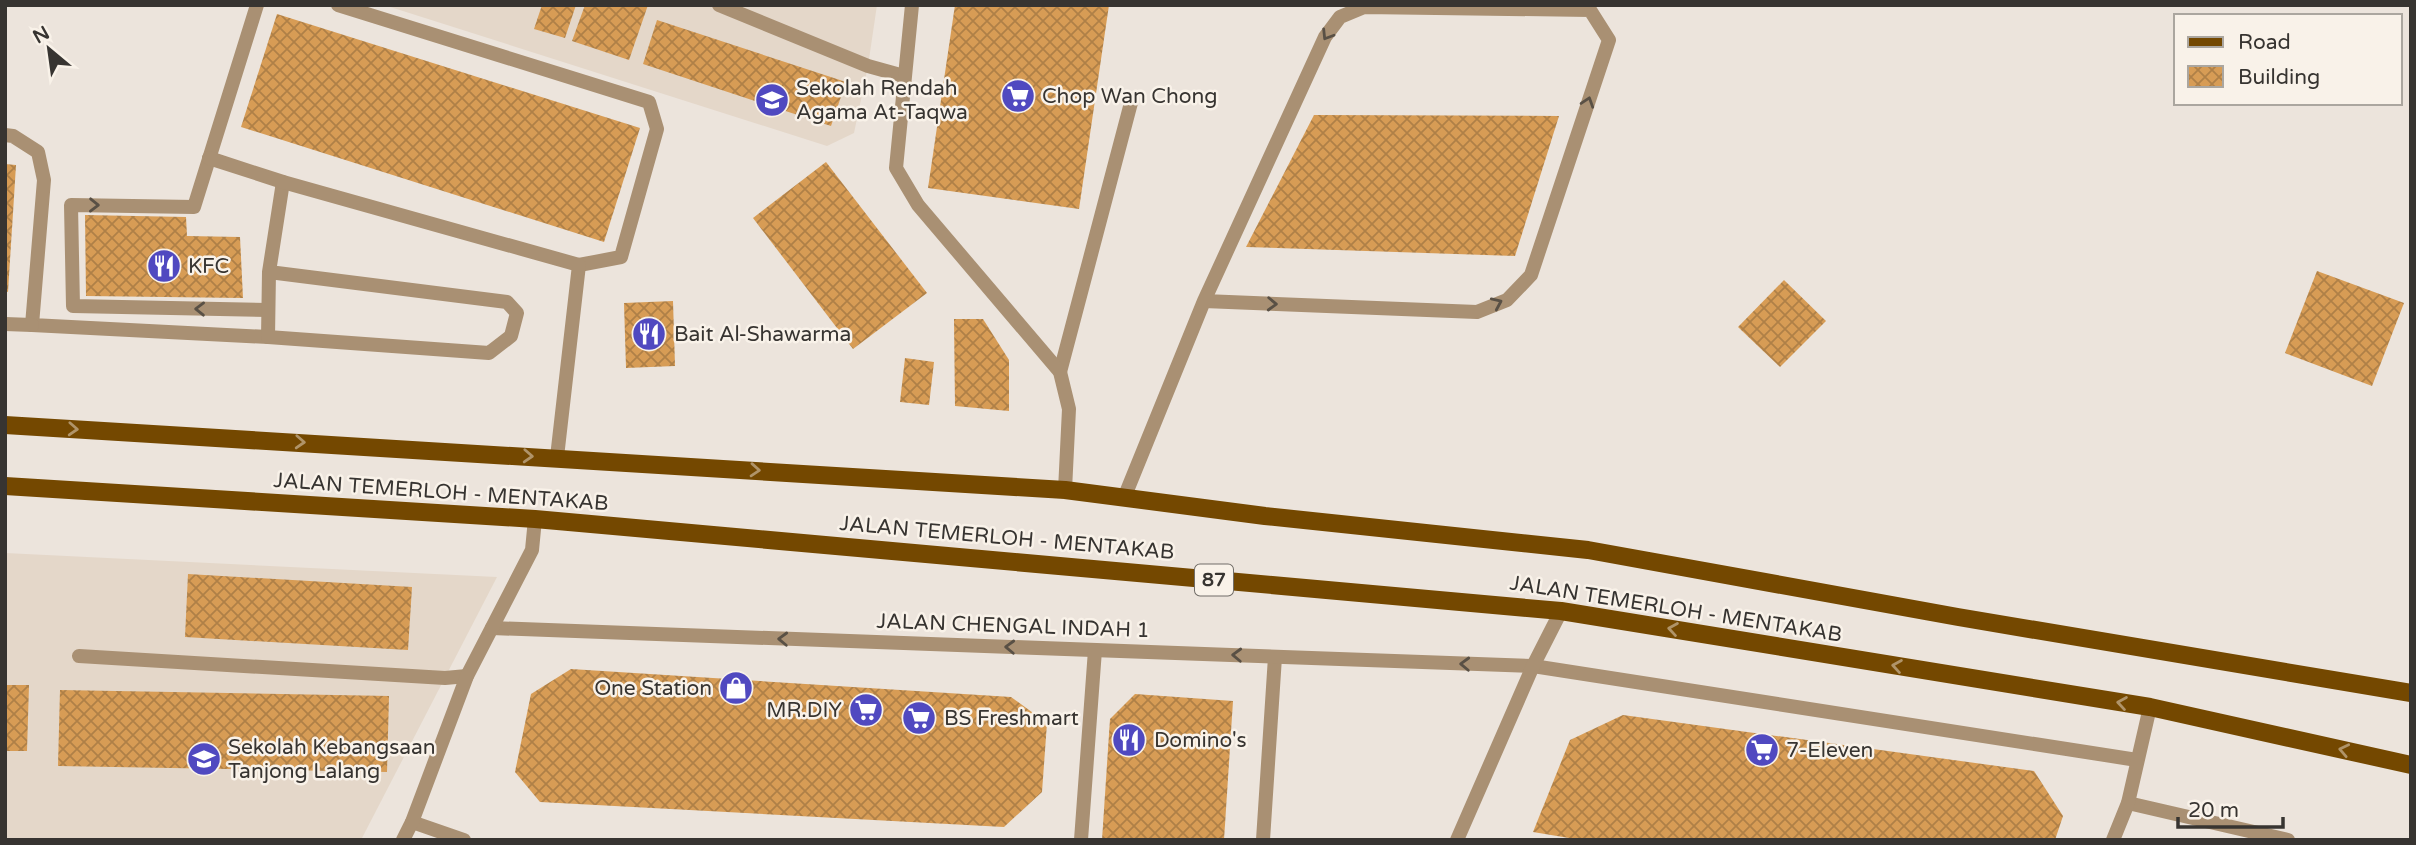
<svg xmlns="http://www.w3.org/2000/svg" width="2416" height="845" font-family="'Varela Round',sans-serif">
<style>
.built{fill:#e4d7c9}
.building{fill:url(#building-cross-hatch)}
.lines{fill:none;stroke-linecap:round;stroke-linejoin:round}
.lane{stroke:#a99073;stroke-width:14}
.street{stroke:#a99073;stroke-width:14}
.primary{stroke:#744800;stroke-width:18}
.oneway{stroke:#595045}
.oneway2{stroke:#b09469}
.labels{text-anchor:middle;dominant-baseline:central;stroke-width:5;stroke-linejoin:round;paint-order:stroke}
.shield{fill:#f9f2e9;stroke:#716d68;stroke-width:2}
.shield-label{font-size:19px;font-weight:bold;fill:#373431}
.poi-label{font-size:21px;fill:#373431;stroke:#f9f2e9;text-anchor:start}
.street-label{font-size:21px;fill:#373431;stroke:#f9f2e9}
</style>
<defs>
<pattern id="building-cross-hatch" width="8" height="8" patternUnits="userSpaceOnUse" patternTransform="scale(1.75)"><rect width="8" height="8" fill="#d79c55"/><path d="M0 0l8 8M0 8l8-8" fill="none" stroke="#af8047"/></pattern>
</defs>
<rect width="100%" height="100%" fill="#ece4dc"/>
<g class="built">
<path d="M384,5h493l-9,61 -14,67 -27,13z"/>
<path d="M5,553l492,24 -136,263h-356z"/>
</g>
<g class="building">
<path d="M542,5h34l-11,33 -31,-9z"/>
<path d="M585,5h63l-19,55 -57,-19z"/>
<path d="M955,5h154l-30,204 -151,-21z"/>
<path d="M277,14l363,114 -36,114 -363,-115z"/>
<path d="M657,20l189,62 -15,44 -188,-62z"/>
<path d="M1314,115l245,1 -44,140 -269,-9z"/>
<path d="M826,162l101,131 -74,56 -100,-131z"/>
<path d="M5,164l11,1 -8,127 -3,-1z"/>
<path d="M85,215l101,2 1,19 53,1 3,61 -157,-2z"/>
<path d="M2317,271l87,32 -32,83 -87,-33z"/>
<path d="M1784,280l42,41 -46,46 -42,-40z"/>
<path d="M673,301l2,65 -49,2 -2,-65z"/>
<path d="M954,319h29l26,41v51l-54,-5z"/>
<path d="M905,358l29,4 -5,43 -29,-3z"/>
<path d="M188,574l224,13 -4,63 -223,-13z"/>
<path d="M571,669l440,28 36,26 -5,69 -38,35 -464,-25 -25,-30 16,-78z"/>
<path d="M5,685h24l-2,66h-22z"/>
<path d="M60,690l329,6 -2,76 -329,-6z"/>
<path d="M1135,694l98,7 -9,139h-122l8,-121z"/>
<path d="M1623,715l411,56 29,45 -8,24h-474l-48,-8 37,-92z"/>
</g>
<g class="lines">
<g class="lane">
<path d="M257,5l-63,202 -123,-2 2,101 195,4"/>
<path d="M338,5l311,97 8,27 -36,128 -42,8"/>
<path d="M719,5l149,61 36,10"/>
<path d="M5,135l8,1 25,16 6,28 -12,145 236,12"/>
<path d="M269,272l238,30 10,11 -6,23 -22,17 -221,-16 1,-65 14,-90"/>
<path d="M1060,372l72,-273"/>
<path d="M79,656l366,22 22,-2"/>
<path d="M1263,840l12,-183"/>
</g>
<g class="street">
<path d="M912,5l-16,163 22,37 142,167 9,37 -4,81"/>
<path d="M209,158l74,24 296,83 -22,192"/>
<path d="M5,324l27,1"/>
<path d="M1124,498l80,-197 121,-264 15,-20 24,-10 226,3 19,30 -78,235 -24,25 -30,12 -273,-11"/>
<path d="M492,628l1041,38 604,94"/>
<path d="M2128,803l160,37"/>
<path d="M412,822l52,18"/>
<path d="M403,840l9,-18 55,-146 65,-126 3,-31"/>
<path d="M1081,840l14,-190"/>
<path d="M1457,840l76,-174 28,-55"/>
<path d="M2113,840l15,-37 22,-96"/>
</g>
<g class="primary">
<path d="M5,425l1060,65 200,26 323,34 370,67 453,76"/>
<path d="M5,486l530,33 1026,92 589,96 261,58"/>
</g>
</g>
<defs><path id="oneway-chevron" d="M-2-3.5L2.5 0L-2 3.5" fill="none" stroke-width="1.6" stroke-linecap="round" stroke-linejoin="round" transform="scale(1.75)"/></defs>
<g class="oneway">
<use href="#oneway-chevron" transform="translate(1327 35) rotate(122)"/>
<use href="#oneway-chevron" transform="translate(1588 102) rotate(-72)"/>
<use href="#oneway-chevron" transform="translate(94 205) rotate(1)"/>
<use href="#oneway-chevron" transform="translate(1497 303) rotate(-24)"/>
<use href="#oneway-chevron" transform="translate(1272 304) rotate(2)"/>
<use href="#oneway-chevron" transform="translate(200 309) rotate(-179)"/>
<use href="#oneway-chevron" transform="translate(783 639) rotate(-178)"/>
<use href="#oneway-chevron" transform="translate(1010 647) rotate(-178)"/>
<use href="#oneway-chevron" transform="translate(1237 655) rotate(-178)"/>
<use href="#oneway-chevron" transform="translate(1465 664) rotate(-178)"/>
</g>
<g class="oneway2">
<use href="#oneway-chevron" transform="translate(73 429) rotate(3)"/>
<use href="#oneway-chevron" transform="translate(300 442) rotate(3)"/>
<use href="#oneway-chevron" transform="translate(528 456) rotate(3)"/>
<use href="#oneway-chevron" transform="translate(755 470) rotate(4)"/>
<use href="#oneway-chevron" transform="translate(1673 629) rotate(-171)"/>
<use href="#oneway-chevron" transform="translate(1897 666) rotate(-171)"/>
<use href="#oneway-chevron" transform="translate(2122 703) rotate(-171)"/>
<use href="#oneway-chevron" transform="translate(2344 750) rotate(-168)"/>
</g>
<defs>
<g id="supermarket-disc" transform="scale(1.75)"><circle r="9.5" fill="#5049c0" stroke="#f9f2e9"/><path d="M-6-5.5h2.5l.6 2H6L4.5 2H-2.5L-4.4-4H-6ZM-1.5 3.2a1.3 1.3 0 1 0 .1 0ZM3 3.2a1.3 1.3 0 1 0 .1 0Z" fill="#fff"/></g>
<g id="school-disc" transform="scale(1.75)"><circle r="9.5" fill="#5049c0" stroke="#f9f2e9"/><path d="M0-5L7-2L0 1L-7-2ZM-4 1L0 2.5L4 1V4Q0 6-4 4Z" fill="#fff"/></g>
<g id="restaurant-disc" transform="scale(1.75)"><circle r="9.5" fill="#5049c0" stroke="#f9f2e9"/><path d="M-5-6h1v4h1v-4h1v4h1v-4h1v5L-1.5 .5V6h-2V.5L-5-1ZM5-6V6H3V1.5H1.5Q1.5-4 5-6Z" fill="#fff"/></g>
<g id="shop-disc" transform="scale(1.75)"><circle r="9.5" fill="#5049c0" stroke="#f9f2e9"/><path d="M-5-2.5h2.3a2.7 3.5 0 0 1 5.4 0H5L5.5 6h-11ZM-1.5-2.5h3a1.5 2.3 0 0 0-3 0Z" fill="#fff"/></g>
</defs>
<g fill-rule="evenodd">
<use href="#supermarket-disc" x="1018" y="96"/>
<use href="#school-disc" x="772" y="100"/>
<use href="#restaurant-disc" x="164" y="266"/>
<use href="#restaurant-disc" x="649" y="334"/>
<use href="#shop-disc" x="736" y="688"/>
<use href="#supermarket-disc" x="866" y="710"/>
<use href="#supermarket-disc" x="919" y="718"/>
<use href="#restaurant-disc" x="1129" y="740"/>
<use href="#supermarket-disc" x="1762" y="750"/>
<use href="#school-disc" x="204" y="759"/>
</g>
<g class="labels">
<rect class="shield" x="1195" y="564.5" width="38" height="31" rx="5"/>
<g class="shield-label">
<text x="1214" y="580">87</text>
</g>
<g class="poi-label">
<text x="796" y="88">Sekolah Rendah<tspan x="796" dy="24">Agama At-Taqwa</tspan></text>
<text x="1042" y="96">Chop Wan Chong</text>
<text x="188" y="266">KFC</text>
<text x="674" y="334">Bait Al-Shawarma</text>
<text x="712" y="688" text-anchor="end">One Station</text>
<text x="842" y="710" text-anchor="end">MR.DIY</text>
<text x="944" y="718">BS Freshmart</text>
<text x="1154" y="740">Domino's</text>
<text x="228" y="747">Sekolah Kebangsaan<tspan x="228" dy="24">Tanjong Lalang</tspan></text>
<text x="1786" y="750">7-Eleven</text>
</g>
<g class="street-label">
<text transform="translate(441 492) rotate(4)">JALAN TEMERLOH - MENTAKAB</text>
<text transform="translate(1007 538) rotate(5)">JALAN TEMERLOH - MENTAKAB</text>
<text transform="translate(1676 609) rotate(9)">JALAN TEMERLOH - MENTAKAB</text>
<text transform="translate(1013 626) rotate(2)">JALAN CHENGAL INDAH 1</text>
</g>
</g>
<rect width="2416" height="845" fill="none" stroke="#373431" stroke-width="14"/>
<rect x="2174" y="14" width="228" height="91" fill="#f9f2e9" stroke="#aba69f" stroke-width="2"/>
<rect x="2188" y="37" width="35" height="10" fill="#744800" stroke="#aba69f" stroke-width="2"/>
<text x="2238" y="49" font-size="21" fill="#373431">Road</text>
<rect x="2188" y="66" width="35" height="21" fill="url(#building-cross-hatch)" stroke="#aba69f" stroke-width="2"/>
<text x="2238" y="84" font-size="21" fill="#373431">Building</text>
<g transform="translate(49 49) rotate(331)" stroke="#f9f2e9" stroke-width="5" paint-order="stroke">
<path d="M0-5L12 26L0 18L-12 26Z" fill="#373431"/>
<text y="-10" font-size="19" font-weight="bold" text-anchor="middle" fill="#373431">N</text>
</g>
<path d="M2178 817v10h105v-10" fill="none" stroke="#373431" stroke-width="3.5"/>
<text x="2188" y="817" font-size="21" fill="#373431" stroke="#f9f2e9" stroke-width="5" paint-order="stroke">20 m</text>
</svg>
